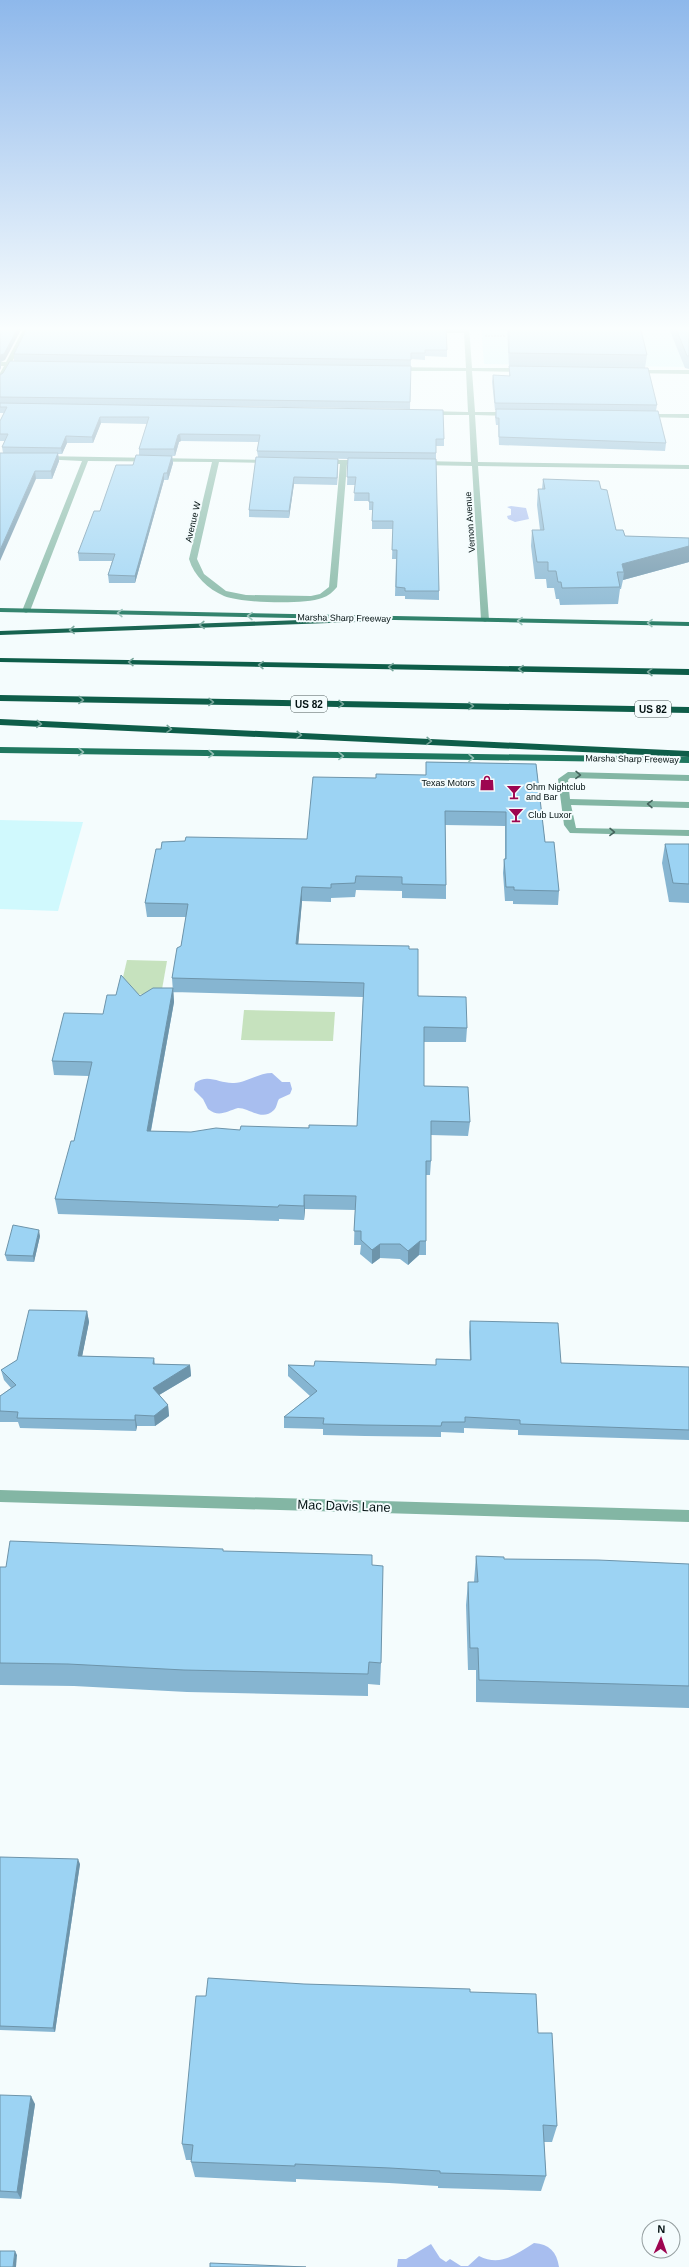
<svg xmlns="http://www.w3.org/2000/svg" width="689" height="2267" font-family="Arial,sans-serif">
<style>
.built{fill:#d0f9fd}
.green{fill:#c6e2be}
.water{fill:#a8beef}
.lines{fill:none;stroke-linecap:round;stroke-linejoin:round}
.path{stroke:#abb4b5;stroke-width:1.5;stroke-dasharray:2 1;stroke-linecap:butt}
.minor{fill:#83b6a4;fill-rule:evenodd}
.major{fill:#1f775f;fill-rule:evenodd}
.highway{fill:#0e5d49;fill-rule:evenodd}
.wall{fill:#86b5d1}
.shaded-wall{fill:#6d94aa}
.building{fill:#9cd3f3;stroke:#6d94aa}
.oneway{stroke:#94c0b6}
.oneway2{stroke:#76a59a}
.oneway3{stroke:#44645c}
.labels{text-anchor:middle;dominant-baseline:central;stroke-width:4;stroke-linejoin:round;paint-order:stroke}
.far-street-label{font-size:9px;fill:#041213;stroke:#f4fcfd}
.far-poi-label{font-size:9px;fill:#041213;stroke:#f4fcfd;text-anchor:start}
.shield{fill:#f4fcfd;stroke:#4c5859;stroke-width:1}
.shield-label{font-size:10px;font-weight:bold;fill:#041213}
.near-street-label{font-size:13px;fill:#041213;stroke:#f4fcfd}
</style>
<rect width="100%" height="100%" fill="#f4fcfd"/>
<g class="built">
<path d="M481,326h208v41l-205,-3z"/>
<path d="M0,820l83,2 -25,89 -58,-2z"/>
</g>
<g class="green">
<path d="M127,960l40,1 -6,34 -42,-1z"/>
<path d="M244,1010l91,2 -2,29 -92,-1z"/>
</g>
<g class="water">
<path d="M511,506l15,2 3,11 -14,3 -7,-3 -1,-3 4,-1v-6l-4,-2z"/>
<path d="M272,1073l10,9h8l2,7 -2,5 -11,5c-2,3 -2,8 -5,11 -12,12 -24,-2 -36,-2 -11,3 -19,10 -30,1l-5,-10 -9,-9 1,-7c13,-10 25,1 39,0 14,-1 24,-10 38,-10z"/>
<path d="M534,2243c15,1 23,9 25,24h-162l1,-8h8l25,-15 9,14 6,4 4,-3 11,7h7l11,-10c22,11 37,-2 55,-13z"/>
</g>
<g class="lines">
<path class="path" d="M485,336h20"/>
<g class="minor">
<path d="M25,326h6l-19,36 15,2 -17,2 -7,13 -3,2v-8l4,-7h-4v-4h6z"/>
<path d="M463,326h6l3,42h52l3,2 -3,2 -52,-1 3,41h36l3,2 -3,2 -36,-1 3,47 211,3v4l-211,-3 11,154 -4,2 -4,-2 -9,-154 -52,-1 -3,-2 3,-2 51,1 -2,-47h-42l-3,-2 3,-2 41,1 -2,-41h-72l-3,-2 3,-2 72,1 -2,-35h-33l-3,-2 3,-2h32z"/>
<path d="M632,370h57v4l-59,-1z"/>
<path d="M643,414h46v4l-48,-1v-2z"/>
<path d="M42,456l232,4v2l-2,1 -53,-1 -22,97 7,15 22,17 20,4 65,1 9,-2 9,-7 11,-123h-18l-3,-2 3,-2h42l3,2 -3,2h-17l-10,123c-4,5 -9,9 -15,11 -18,7 -80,5 -98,-2 -16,-7 -30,-20 -35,-37l23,-97 -124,-1 -58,150 -4,2 -4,-2 60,-150 -42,-2v-2z"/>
<path d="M568,772l121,3v6l-119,-3 -2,2 2,19 119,3v6l-118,-3 5,23 113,2v6l-119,-3 -6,-8 -6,-46z"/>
<path d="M0,1490l689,20v12l-689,-20z"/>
</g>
<g class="major">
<path d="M0,608l689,14v4l-689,-14z"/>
<path d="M0,747l689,10v6l-689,-10z"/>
</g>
<g class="highway">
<path d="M381,617h3v4l-384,14v-4z"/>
<path d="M0,658l689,11v6l-689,-13z"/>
<path d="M0,695l689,12v6l-689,-12z"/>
<path d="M0,719l689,32v6l-689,-32z"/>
</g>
</g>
<g class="wall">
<path d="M28,326h418v1h-32l33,23v7l-22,-1v4l-14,-1 -1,50 -190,-3 224,33v7h-8v13l3,132v9l-34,-1v-3h-10l1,-37h-4l1,-30h-21v-19h-3v-9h-15l1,-16h-8l1,-26 -90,-2 -1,-6 2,-9 -78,-1 -2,1 -4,14h-3l1,7 -5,17h-4l-29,103h-26l-1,-8 4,-14h-33l-1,-8 22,-42 33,-46 6,-10v-6l8,-25 -46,-1 -8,20h-26l-5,11h-4l1,7 -7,18h-16l-33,-26 -1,-6 3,-6h-5v-20l4,-8h-4v-38l341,-10 -327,-4v-7z"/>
<path d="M498,326h142l7,29 -2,13 12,37 -1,6 10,32 -1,8 -166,-6 -1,-20h-2l-1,-8 1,-7h-1l-3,-28 1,-7 16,1v-9l-2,-37h-9z"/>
<path d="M668,326h21v43l-4,-1z"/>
<path d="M256,457l82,2 -1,26 -43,-1 -5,34 -40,-1v-7z"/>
<path d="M543,479l58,10 15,41 9,6 64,2v24l-66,18 -2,9h-1l-2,15 -58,1 -1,-6h-3l-2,-11h-7l-1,-9h-11l-4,-33 1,-16h8l-3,-25 1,-16h4z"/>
<path d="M426,762l110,2 9,78 14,49 -1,14 -45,-1v-3h-8l-2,-28 1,-14h1v-33l-60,-1 1,60v14l-44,-1v-7l-46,-1 -1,7 -24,1v4l-29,-1 -4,43 111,5 9,47 49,32 -1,14h-42v44l46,36 -2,14 -37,-1v26l-1,14h-4v80h-7l-11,10 -8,-6 -20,-1 -8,6 -12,-10 1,-9h-7l1,-35 -50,-1 -1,11 -25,-1v2l-221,-7 -3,-15 19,-58 15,-65 -35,-1 -2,-14 51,-47 37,-18 33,-8 1,14 -23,129 40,1 49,-2 117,-4 6,-129 -190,-5 -1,-14 9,-32 5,-29h-39l-2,-14 16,-54 146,-10 69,-61 50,-3z"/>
<path d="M665,844h24v59l-20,-1 -7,-39z"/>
<path d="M40,1236l-6,26 -27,-1 -2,-6z"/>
<path d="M87,1311l2,11 -7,34 72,2 1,6 35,1 1,11 -32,19 9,10 1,11 -14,10h-18l-1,5 -116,-3 -2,-6h-18v-26l11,-8 -7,-8 -3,-10 16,-10z"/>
<path d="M470,1321l91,42 128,4v73l-171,-5v-5l-54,-2v5l-23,-1v5l-76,-1 -42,-1v-6l-39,-1v-11l26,-21 -22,-20v-11l26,1 122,-1v-6l34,1 -1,-28z"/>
<path d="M223,1551l149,14 9,98 -1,22 -12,-1v12l-181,-4 -113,-6 -74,-1v-118h6z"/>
<path d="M476,1556l28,3 185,5v144l-213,-6v-32h-8l-2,-65 2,-23h6z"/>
<path d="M0,1857l80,7 -25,168 -55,-2z"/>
<path d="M304,1984l166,8 68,41 19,93 -5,16h-8l2,34 -5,15 -103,-3v-2l-49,-3 -93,-4v3l-101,-5 -4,-15 1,-2h-6l-4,-16 24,-148z"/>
<path d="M0,2095l35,9 -14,95 -21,-1z"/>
</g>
<g class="shaded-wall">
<path d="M19,326h4l-18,34 -4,2v6l-1,2v-15z"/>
<path d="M100,417l1,6 -8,20 -1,-6z"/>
<path d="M180,434l1,7 -2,1 -4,14 -1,-7 4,-14z"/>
<path d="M66,436l1,7 -5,11 -1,-6z"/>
<path d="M58,453l1,8 -7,18 -1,-8z"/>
<path d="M172,456l1,7 -5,17 -1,-7z"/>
<path d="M338,459v6l-1,20v-7z"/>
<path d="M35,471l1,8 -36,82v-11z"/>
<path d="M164,473v7l-29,103v-7z"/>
<path d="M294,477v7l-5,34v-7z"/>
<path d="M689,546v16l-66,18 1,-8 -2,-8z"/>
<path d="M302,887v14l-5,57 -1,-14z"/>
<path d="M173,988l1,14 -26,144 -1,-15z"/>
<path d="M304,1195l1,14 -1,11z"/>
<path d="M39,1230l1,6 -6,26 -1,-6z"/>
<path d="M420,1241l-1,14 -11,10v-14z"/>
<path d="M380,1244v14l-8,6v-14z"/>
<path d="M87,1311l2,11 -9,45 -2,-11z"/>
<path d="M190,1365l1,11 -37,22 -1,-10z"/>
<path d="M168,1405l1,11 -14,10 -1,-10z"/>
<path d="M135,1415l2,11 -1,5 -1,-11z"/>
<path d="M78,1859l2,5 -25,168 -2,-4z"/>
<path d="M31,2096l4,8 -14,95 -4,-7z"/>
<path d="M15,2251l2,4 -1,12h-3z"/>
</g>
<g class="building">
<path d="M0,326h19l-15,28 -4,1z"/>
<path d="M28,326h357l61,2 1,22h-22v3h-14v7l-397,-6z"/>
<path d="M509,326h131l7,29 -138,-2z"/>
<path d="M675,326h14v30h-2z"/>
<path d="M10,361l401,5 -1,36 -410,-5v-22l3,-2z"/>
<path d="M509,366l139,2 9,37 -162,-2 -2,-28 17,1z"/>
<path d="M0,403l443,7 1,29h-8v14l-179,-2 3,-16 -80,-1 -2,1 -4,14h-35l10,-32h-49l-8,20 -26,-1 -5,12 -59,-1 6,-13h-8v-13l7,-14h-7z"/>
<path d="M496,409l162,2 8,32 -167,-6v-19h-3z"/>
<path d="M0,453h58l-7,18h-16l-35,79z"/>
<path d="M136,455l36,1 -5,17h-3l-29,103 -27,-1 7,-21 -37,-1 16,-42h6l16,-46h17z"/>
<path d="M256,457l82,2 -1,19 -43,-1 -5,34 -40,-1z"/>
<path d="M348,458l88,1 3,132h-34v-3l-9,-1 1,-37h-5l1,-29h-21l1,-19h-4v-9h-15l2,-16h-9z"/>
<path d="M543,479l56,2 2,8 6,1 9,40h7l2,6 64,2v8l-67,18 2,8h-7l3,15 -58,1 -1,-6h-3l-2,-11h-8v-9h-11l-5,-32h12l-6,-41h7z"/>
<path d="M426,762l110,2 9,78h9l5,49 -45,-1v-3h-8l-2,-28h2v-47l-61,-1 1,74 -44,-1v-7l-46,-1 -1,7 -24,1v4l-29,-1 -6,57 113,2v3h9v47l48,1 1,31 -43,-1v59l44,1 2,35 -39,-1v40h-5v80h-6l-12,10 -8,-7h-20l-8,6 -11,-10v-9h-7l2,-35 -52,-1v11l-25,-1 -1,2 -223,-8 16,-58h3l18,-79 -40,-1 12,-48 39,1 4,-19h9l5,-20 19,21 13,-8h20l-26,143 44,1 25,-4 24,2 1,-4 68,2v-3l48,1 7,-143 -192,-5 5,-30 4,-2 7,-42 -43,-1 11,-54h5l1,-7 23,-1 1,-4 121,2 6,-62 63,1v-4l50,1z"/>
<path d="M665,844h24v40l-16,-1z"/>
<path d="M13,1225l26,5 -6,26 -28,-1z"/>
<path d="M29,1310l58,1 -9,45 76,2 -1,6 37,1 -37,23 15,17 -14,11 -19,-1v5l-118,-2 1,-6 -18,-1v-15l16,-11 -15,-15 16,-10z"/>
<path d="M470,1321l88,2 3,40 128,4v63l-169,-6v-4l-55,-3v5h-23l-1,4 -76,-1 -42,-1 1,-6 -40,-1 33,-26 -29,-26 26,1 1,-5 121,4v-6l35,1z"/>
<path d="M10,1541l213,8v2l149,4v10l11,1 -2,97 -12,-1 -1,12 -184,-4 -116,-6 -68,-1v-96h6z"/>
<path d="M476,1556l28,1v2l94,1 91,4v122l-210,-6 -1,-32h-8l-2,-66h10z"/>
<path d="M0,1857l78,2 -25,169 -53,-2z"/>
<path d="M208,1978l96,6 166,5v3l66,2 2,39h14l5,93 -14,-1 3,51 -106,-3v-2l-50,-3 -95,-4v2l-104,-4 2,-17 -11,-1 14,-148h10z"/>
<path d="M0,2095l31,1 -14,96 -17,-1z"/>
<path d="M0,2251h15l-2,16h-13z"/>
<path d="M210,2263l96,4h-96z"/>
</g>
<defs><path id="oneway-chevron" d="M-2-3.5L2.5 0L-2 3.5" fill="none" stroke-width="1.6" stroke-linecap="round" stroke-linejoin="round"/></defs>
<g class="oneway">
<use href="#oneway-chevron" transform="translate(120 613) rotate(-179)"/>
<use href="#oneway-chevron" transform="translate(250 616) rotate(-179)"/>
<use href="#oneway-chevron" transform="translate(520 621) rotate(-179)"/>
<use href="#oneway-chevron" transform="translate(650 623) rotate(-179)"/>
<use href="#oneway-chevron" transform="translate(81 752) rotate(1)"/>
<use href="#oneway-chevron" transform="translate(211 754) rotate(1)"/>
<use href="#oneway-chevron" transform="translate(341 756) rotate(1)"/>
<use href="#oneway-chevron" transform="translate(471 758) rotate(1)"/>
</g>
<g class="oneway2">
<use href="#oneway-chevron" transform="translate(202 625) rotate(178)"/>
<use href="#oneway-chevron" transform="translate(72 630) rotate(178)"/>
<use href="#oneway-chevron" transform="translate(131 662) rotate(-179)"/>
<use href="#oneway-chevron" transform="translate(261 665) rotate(-179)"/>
<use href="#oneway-chevron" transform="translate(391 667) rotate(-179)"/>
<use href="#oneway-chevron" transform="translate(521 669) rotate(-179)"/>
<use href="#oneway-chevron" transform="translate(650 672) rotate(-179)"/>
<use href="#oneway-chevron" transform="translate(81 700) rotate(1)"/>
<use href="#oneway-chevron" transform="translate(211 702) rotate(1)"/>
<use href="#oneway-chevron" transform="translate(341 704) rotate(1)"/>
<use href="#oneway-chevron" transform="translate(471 706) rotate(1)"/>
<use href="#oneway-chevron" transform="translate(39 724) rotate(3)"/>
<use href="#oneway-chevron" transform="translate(169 729) rotate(3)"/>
<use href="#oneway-chevron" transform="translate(299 735) rotate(3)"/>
<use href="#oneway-chevron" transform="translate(429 741) rotate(2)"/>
</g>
<g class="oneway3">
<use href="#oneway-chevron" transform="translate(578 775) rotate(1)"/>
<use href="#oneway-chevron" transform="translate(650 804) rotate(-179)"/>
<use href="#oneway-chevron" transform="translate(612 832) rotate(1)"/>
</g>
<linearGradient id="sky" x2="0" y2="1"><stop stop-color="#8eb8eb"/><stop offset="0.51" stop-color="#fafefe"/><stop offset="1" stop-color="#fafefe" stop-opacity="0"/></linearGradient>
<rect width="689" height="644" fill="url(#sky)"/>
<defs>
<g id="shop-bare" transform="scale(1.2)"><path d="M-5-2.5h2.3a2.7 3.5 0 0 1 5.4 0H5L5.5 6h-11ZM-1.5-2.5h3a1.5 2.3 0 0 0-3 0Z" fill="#9d0550" stroke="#f4fcfd" stroke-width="2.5" paint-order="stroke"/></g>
<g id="bar-bare" transform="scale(1.2)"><path d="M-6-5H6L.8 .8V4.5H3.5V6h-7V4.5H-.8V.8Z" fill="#9d0550" stroke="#f4fcfd" stroke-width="2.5" paint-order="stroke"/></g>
</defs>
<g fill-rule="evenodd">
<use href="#shop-bare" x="487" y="783"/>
<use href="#bar-bare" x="514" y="792"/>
<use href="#bar-bare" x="516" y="815"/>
</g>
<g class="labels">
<g class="far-street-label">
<text transform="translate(193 522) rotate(-77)">Avenue W</text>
<text transform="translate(470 522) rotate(-94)">Vernon Avenue</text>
<text transform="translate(344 618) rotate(1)">Marsha Sharp Freeway</text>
<text transform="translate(632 759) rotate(1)">Marsha Sharp Freeway</text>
</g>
<g class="far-poi-label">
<text x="475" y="783" text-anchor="end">Texas Motors</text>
<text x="526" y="787">Ohm Nightclub<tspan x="526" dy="10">and Bar</tspan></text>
<text x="528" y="815">Club Luxor</text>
</g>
<g class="shield">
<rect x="291" y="696" width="36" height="16" rx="3"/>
<rect x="635" y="701" width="36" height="16" rx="3"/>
</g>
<g class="shield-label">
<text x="309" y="704">US 82</text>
<text x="653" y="709">US 82</text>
</g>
<g class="near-street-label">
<text transform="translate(344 1506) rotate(2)">Mac Davis Lane</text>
</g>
</g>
<g transform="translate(661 2239) rotate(2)"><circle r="19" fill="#f4fcfd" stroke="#949e9f"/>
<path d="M0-3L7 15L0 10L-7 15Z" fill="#9d0550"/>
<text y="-6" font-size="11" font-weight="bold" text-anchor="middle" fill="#041213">N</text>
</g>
</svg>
